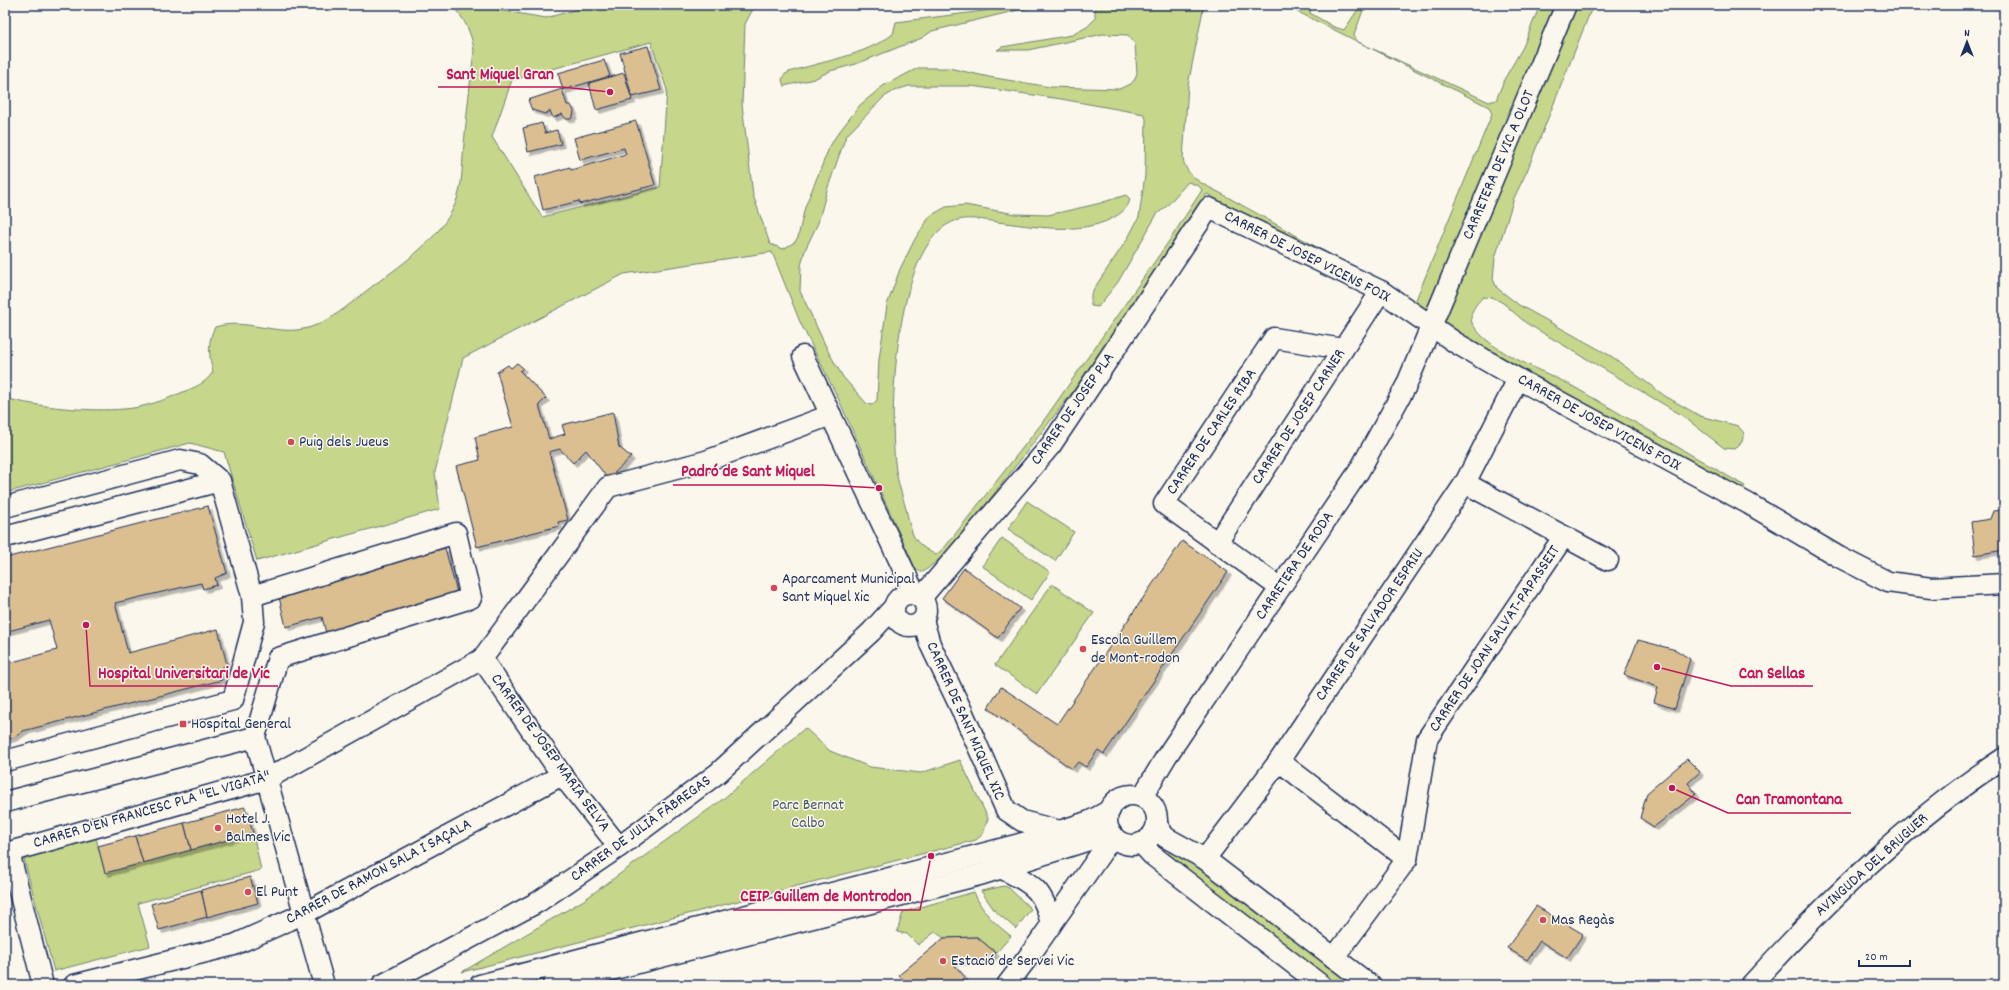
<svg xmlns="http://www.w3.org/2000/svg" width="2009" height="990" font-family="Dekko,sans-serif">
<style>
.green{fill:#c6d68a;stroke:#708274;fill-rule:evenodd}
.building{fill:#dcbf90;stroke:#1b2f5e;filter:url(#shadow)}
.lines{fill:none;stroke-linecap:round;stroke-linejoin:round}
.minor-casing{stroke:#1b2f5e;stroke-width:23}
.minor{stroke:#fbf7ec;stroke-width:20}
.poi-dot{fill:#d1495b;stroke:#fbf7ec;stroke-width:1.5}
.labels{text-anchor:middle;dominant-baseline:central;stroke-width:3;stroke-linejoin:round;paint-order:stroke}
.street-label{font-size:16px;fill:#1b2f5e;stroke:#fbf7ec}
.poi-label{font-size:16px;fill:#1b2f5e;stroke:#fbf7ec;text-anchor:start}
.park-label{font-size:16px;fill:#465969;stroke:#fbf7ec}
.leader{fill:none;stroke:#c2185b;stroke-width:1.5}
.callout-dot{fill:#c2185b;stroke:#fbf7ec;stroke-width:1.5}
.callout-label{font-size:17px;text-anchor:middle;font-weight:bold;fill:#c2185b;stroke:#fbf7ec;stroke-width:3;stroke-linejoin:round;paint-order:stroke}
</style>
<defs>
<filter id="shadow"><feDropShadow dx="3.5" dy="3.5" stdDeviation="0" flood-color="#0004"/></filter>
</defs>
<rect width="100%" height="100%" fill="#fbf7ec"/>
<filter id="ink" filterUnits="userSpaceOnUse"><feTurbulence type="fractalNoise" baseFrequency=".025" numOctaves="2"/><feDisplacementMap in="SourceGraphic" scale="8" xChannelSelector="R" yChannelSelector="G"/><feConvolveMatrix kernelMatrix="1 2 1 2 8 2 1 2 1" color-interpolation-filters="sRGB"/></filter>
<g filter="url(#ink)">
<g class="green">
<path d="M452,5h34l12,5 48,8 46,-13h165l-4,4 -8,15 -3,80 11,91 17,49 13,5 12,-7 3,-5 7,-30 24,-59 7,-12 24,-31 23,-19 35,-18h31l40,9 61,10 69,2 12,-5 4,-5 2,-6 -2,-29 -7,-9 -25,-1 -75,16h-31l5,-3 70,-12 15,-8 8,-8v-12l-3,-2h112l-16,80 -5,74c4,20 23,26 39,35l193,108 77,-188 -3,-7 -205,-102h27l-1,8 24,14 10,3 17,-25h4l-11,30 4,7 131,60 7,-2 9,-22 18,-31 17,-42h53l-66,166 -13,27 -19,60 -2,21 4,9 22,17 92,51 54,40 35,20 38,10 6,7 -2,9 -8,7 -10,-1 -44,-34 -154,-91 -23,-20 -9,-5 -11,-1c-6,6 -15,16 -11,26 15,29 74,48 102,64 57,33 114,66 171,99l-4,7 -291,-166 -243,-133 -135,199 -122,158 -27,21 -7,-2 -79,-174 -37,-74 -28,-70 -148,22 -161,84 -28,114 5,37 -183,52 -33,-109 -34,-9 -185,50v-95c31,9 86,14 119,11 19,-1 41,-9 59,-17 12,-5 22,-8 30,-20 -4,-16 -6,-31 2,-45 32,-10 64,11 96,0 23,-7 44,-28 63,-42 30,-22 73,-51 84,-89 5,-16 4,-35 6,-52 3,-31 6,-62 10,-93 -2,-18 -10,-33 -22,-46zM651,42l16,48 -7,97 -118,30 -50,-80 20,-57zM909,86h62l90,13 83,15 2,5 -1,56 -6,42 -11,21 -33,49 -4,7v12l7,1 20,-25 39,-68 9,-7 22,-25 11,4 3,4 -33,51 -127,182 -97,124 -9,8c-9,-5 -18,-10 -23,-20 -3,-8 -5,-17 -7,-26 -4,-15 -10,-31 -11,-47 -6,-52 0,-226 63,-242 12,-3 27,0 39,2 36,4 82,14 116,-4 8,-5 15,-9 17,-19l-4,-4 -29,9 -49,11 -33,-1 -50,-9 -19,2 -16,9 -15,23 -15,30 -13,36 -8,54 -2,41 -5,5 -5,-1 -24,-27 -15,-26 -28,-60 1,-25 4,-16 13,-27 9,-33 19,-54 38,-39 12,-7z"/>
<path d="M1005,5h43l-34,6 -82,20 -10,7 -66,26 -26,7 -16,8 -30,7 -2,-6 2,-5 5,-3c34,-11 75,-16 104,-38l3,-12 88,-11z"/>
<path d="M1027,501l47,31 -19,29 -47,-32z"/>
<path d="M1002,538l48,34 -19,28 -49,-34z"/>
<path d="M1052,584l42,29 -57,81 -42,-29z"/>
<path d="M805,728l25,23 40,16 51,6 39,-13 28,58 -5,16 -7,6 -514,132 122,-72 139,-101z"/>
<path d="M253,833l8,37 -123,33 12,43 -96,25 -30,-111 4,-7 67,-19 10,38z"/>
<path d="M1173,848l180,137h-17l-170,-129z"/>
<path d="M1004,886l5,2 22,21 -15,20 -21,-18 -14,-20z"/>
<path d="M974,892c8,20 20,31 37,44l-15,17 -19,-16 -33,1 -9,-6 -17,13 -11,-11 -10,-2 6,-20z"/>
</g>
<g class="building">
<path d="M648,46l13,44 -29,7 -12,-44z"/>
<path d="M604,60l6,16 -47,14 -5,-17z"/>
<path d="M624,73l8,27 -36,10 -7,-27z"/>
<path d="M562,89l5,16h4l3,6 -1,5 -2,3h-5l-4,-5 -9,4 -3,-7 -5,3 -13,-4 -4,-10z"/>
<path d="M636,121l19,64 -75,19 -1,-3 -36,9 -8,-33 35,-10 1,3 55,-16 -2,-6 -44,12 -6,-22z"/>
<path d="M542,123l3,10 12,-3 4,14 -33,8 -5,-24z"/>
<path d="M517,363l6,5 -3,3 26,27 -7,7 10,34 16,-5 -3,-9 51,-13 6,35 12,10 -23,22 -22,-29 -13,13 -13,-14 -11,3 19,68 -10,2 1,4 -82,21 -21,-81 24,-6 -5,-23 38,-10 -16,-55 11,-7 3,3z"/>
<path d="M208,506l19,67 -12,5 2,7 -14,4 -2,-6 -86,20 13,50 90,-24 9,36 -8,4 3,11 -199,51 -8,6 -10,3v-76l52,-14 -8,-30 -44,12v-74z"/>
<path d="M2004,510v40l-29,5 -4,-33 19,-3 3,-8z"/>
<path d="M1182,541l46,31 -124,182 -6,-4 -12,17 -8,-5 -6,7 -84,-61 13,-21 56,37z"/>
<path d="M445,548l13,48 -132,37 -4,-16 -36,10 -7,-30 36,-13z"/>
<path d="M964,568l56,40 -22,30 -56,-40z"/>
<path d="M1638,640l38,10 14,9 -15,50 -21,-7 4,-15 -34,-12z"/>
<path d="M1687,759l13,13 -12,11 8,11 -42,33 -14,-9 7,-25z"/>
<path d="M245,807l8,26 -62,17 -7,-27z"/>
<path d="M184,823l7,27 -48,13 -8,-27z"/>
<path d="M135,836l8,27 -38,10 -7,-27z"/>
<path d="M250,877l8,26 -51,14 -6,-27z"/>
<path d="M201,890l6,27 -48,13 -8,-26z"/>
<path d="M1536,906l47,28 -16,24 -27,-17 -13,19 -20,-12z"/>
<path d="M977,937l19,16 -7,7 -37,2 13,15 -9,8h-49l-8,-10 45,-37z"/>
</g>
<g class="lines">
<g class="minor-casing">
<g id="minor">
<path d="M803,356l112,238"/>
<path d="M1465,483l143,77"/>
<path d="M5,507l175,-47 20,4 20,17 32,115 2,26 -21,78 -228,61"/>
<path d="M5,537l215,-56"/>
<path d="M1217,543l164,-252"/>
<path d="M1280,588l-116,-84 110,-166 69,11"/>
<circle cx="910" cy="610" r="16"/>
<path d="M252,596l204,-63 15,65 -193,60 -23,79 69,248"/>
<path d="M921,598l130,-153 158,-237 172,83 75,52 62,36 231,125 90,53 49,25 43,6 73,-4"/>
<path d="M923,620l7,24 33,69 43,97 16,11 38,10"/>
<path d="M482,659l80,116 57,72"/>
<path d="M1279,761l128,98"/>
<circle cx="1132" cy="820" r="25"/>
<path d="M1142,797l24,-40 193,-286 47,-85 160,-381"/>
<path d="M5,802l250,-65"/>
<path d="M1157,825l8,12 40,22 165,126"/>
<path d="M1141,843l11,12 169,130"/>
<path d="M1205,859l74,-98 186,-278 53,-104"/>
<path d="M1003,869c31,16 41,21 48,56"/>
<path d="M1334,958l73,-99 20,-120 137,-203"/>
<path d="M43,985l-34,-133 258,-73 215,-120 126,-172 98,-26 125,-46"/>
<path d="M74,985l160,-40 71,-32 257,-138"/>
<path d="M382,985l156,-83 81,-55 99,-74 153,-141 23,-25"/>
<path d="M480,985l547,-143 63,-21 20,-11"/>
<path d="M553,985l430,-111 128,-41"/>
<path d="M1007,985l28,-37 78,-112"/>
<path d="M1751,985c76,-84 158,-165 253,-227"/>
</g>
</g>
<use href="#minor" class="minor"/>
</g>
</g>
<g class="poi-dot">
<circle cx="291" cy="442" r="4"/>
<circle cx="774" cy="588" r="4"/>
<circle cx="1083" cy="649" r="4"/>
<rect x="179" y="720" width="8" height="8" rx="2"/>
<circle cx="218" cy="828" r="4"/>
<circle cx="248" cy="892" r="4"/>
<circle cx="1543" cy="920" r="4"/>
<circle cx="943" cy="961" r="4"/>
</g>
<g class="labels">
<g class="street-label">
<text transform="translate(1499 165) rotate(-67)">CARRETERA DE VIC A OLOT</text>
<text transform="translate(1307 257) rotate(27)">CARRER DE JOSEP VICENS FOIX</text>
<text transform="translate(1073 409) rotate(-55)">CARRER DE JOSEP PLA</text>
<text transform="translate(1299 417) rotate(-57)">CARRER DE JOSEP CARNER</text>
<text transform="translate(1599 423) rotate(29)">CARRER DE JOSEP VICENS FOIX</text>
<text transform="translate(1212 432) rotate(-56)">CARRER DE CARLES RIBA</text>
<text transform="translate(1295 566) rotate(-56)">CARRETERA DE RODA</text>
<text transform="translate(1370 625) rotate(-56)">CARRER DE SALVADOR ESPRIU</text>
<text transform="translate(1495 639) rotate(-56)">CARRER DE JOAN SALVAT-PAPASSEIT</text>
<text transform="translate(965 721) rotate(66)">CARRER DE SANT MIQUEL XIC</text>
<text transform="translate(550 753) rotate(54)">CARRER DE JOSEP MARIA SELVA</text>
<text transform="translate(152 810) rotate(-16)">CARRER D'EN FRANCESC PLA "EL VIGATÀ"</text>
<text transform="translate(641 829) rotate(-36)">CARRER DE JULIÀ FÀBREGAS</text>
<text transform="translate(1872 865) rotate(-42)">AVINGUDA DEL BRUGUER</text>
<text transform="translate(379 872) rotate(-28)">CARRER DE RAMON SALA I SAÇALA</text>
</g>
<g class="poi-label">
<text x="299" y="442">Puig dels Jueus</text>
<text x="782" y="579">Aparcament Municipal<tspan x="782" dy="18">Sant Miquel Xic</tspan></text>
<text x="1091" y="640">Escola Guillem<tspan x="1091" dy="18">de Mont-rodon</tspan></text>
<text x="191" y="724">Hospital General</text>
<text x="226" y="819">Hotel J.<tspan x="226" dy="18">Balmes Vic</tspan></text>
<text x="256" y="892">El Punt</text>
<text x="1551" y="920">Mas Regàs</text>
<text x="951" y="961">Estació de Servei Vic</text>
</g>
<g class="park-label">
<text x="808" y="805">Parc Bernat<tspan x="808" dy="18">Calbo</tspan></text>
</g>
</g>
<path class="leader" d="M610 92L562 87H438M879 488L823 485H673M86 625L90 686H278M1657 667L1731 686H1813M1672 788L1728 813H1851M931 856L920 910H733"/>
<g class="callout-dot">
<circle cx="610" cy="92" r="4"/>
<circle cx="879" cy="488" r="4"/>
<circle cx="86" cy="625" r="4"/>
<circle cx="1657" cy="667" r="4"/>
<circle cx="1672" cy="788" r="4"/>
<circle cx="931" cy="856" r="4"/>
</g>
<g class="callout-label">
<text x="500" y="79">Sant Miquel Gran</text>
<text x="748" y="476">Padró de Sant Miquel</text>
<text x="184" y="678">Hospital Universitari de Vic</text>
<text x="1772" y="678">Can Sellas</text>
<text x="1789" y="804">Can Tramontana</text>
<text x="826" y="901">CEIP Guillem de Montrodon</text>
</g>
<rect width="2009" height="990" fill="none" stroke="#fbf7ec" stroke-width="20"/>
<rect x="10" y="10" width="1989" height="970" fill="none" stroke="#1b2f5e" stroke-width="1.5" filter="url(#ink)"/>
<g transform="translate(1967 42)" stroke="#fbf7ec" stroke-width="3" paint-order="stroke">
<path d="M0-3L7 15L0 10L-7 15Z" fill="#1b2f5e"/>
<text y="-6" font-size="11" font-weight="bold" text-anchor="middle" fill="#1b2f5e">N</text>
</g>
<path d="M1859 960v6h51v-6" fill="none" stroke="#1b2f5e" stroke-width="2"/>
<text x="1865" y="960" font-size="12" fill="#1b2f5e" stroke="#fbf7ec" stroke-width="3" paint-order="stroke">20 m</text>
</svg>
